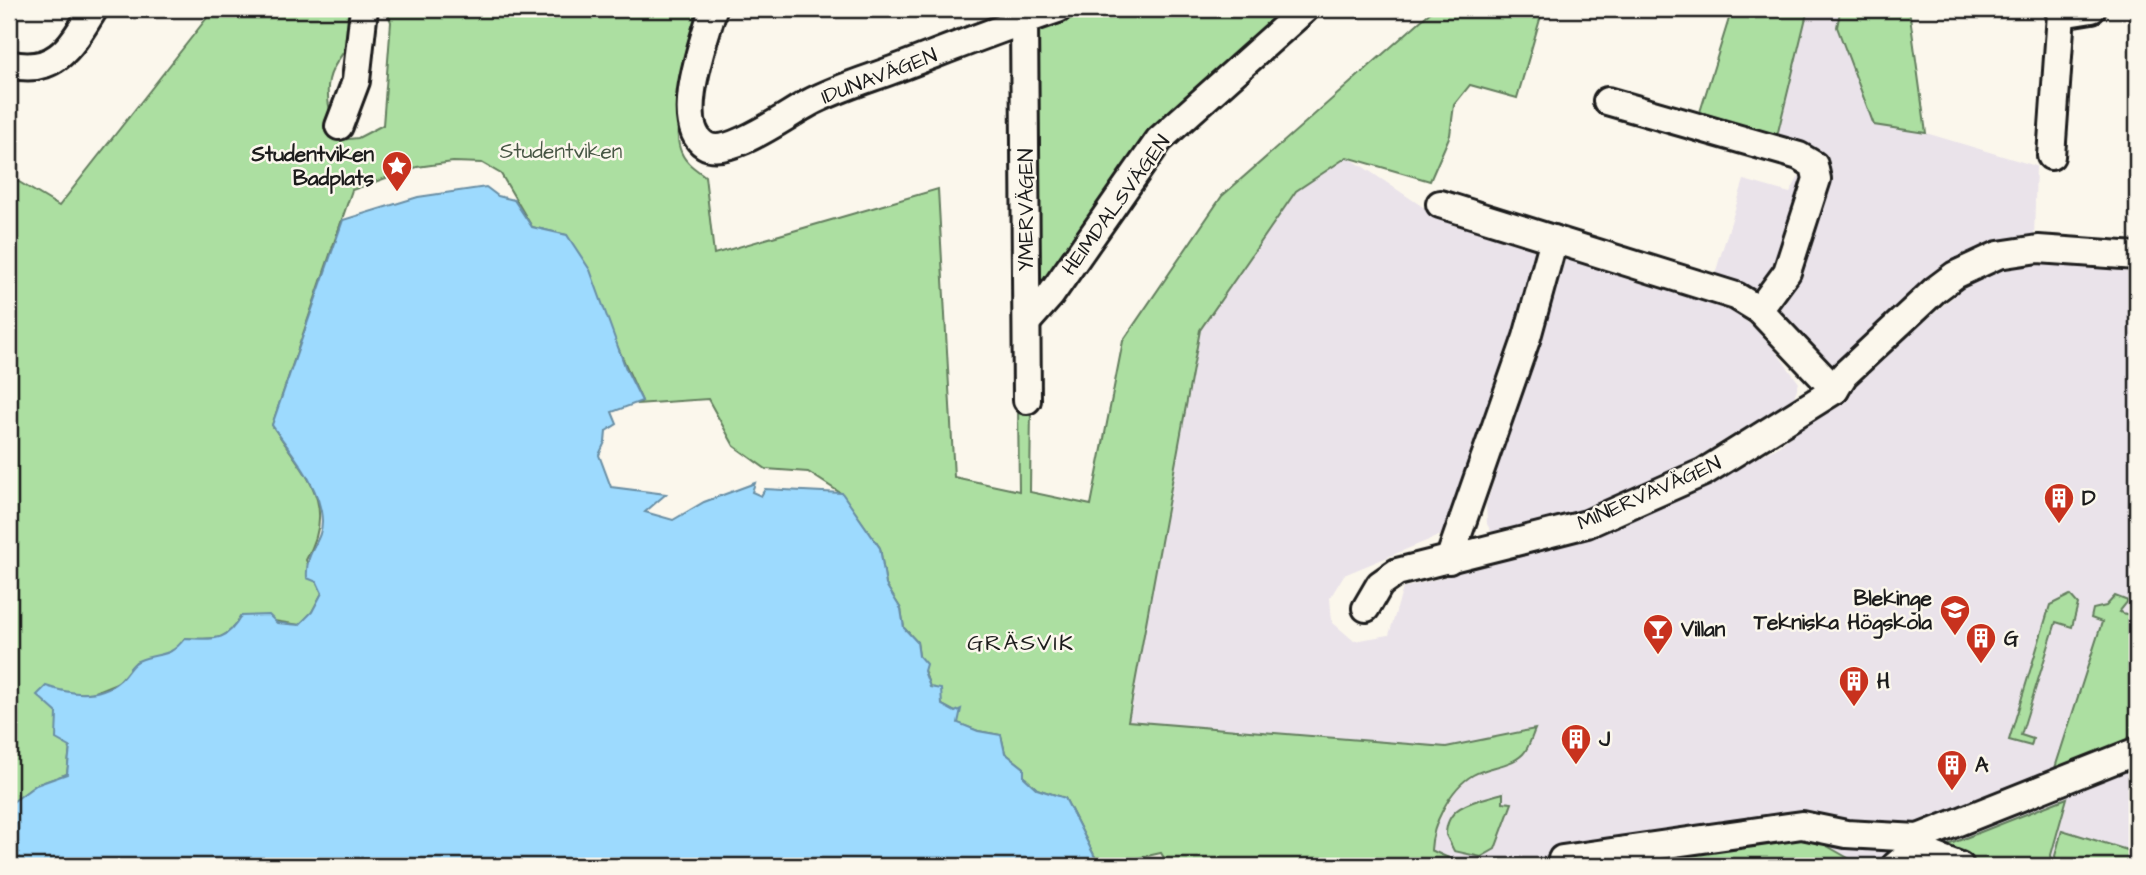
<svg xmlns="http://www.w3.org/2000/svg" width="2146" height="875" font-family="'Architects Daughter',sans-serif">
<style>
.built{fill:#eae3ea}
.green{fill:#acdfa1;stroke:#647e5e;stroke-width:2}
.water{fill:#9ddafe;stroke:#698ea4;stroke-width:2}
.lines{fill:none;stroke-linecap:round;stroke-linejoin:round}
.minor-casing{stroke:#1c1c1c;stroke-width:32}
.minor{stroke:#fbf7ec;stroke-width:26}
.labels{text-anchor:middle;dominant-baseline:central;stroke-width:5;stroke-linejoin:round;paint-order:stroke}
.street-label{font-size:21px;fill:#1c1c1c;stroke:#fbf7ec}
.park-label{font-size:21px;fill:#475644;stroke:#fbf7ec}
.poi-label{font-size:21px;font-weight:bold;fill:#1c1c1c;stroke:#fbf7ec;text-anchor:start}
.neighbourhood-label{font-size:23px;letter-spacing:2px;fill:#1c1c1c;stroke:#fbf7ec}
</style>
<rect width="100%" height="100%" fill="#fbf7ec"/>
<filter id="ink" filterUnits="userSpaceOnUse"><feTurbulence type="fractalNoise" baseFrequency=".0143" numOctaves="2"/><feDisplacementMap in="SourceGraphic" scale="14" xChannelSelector="R" yChannelSelector="G"/><feConvolveMatrix kernelMatrix="1 2 1 2 8 2 1 2 1" color-interpolation-filters="sRGB"/></filter>
<g filter="url(#ink)">
<g class="built">
<path d="M1808,9l32,3 -3,15 37,98 52,8 110,33 -2,73 -114,56 -91,73 -115,-91 30,-97 46,13 24,-45 -37,-12z"/>
<path d="M1347,156l82,55 105,32 7,10 -88,277 -109,45 -14,23 2,24 22,19 35,-6 14,-47 111,-30 72,-25 191,-85 190,-163 49,-23 66,-2 55,11v595h-694l-12,-16 1,-16 23,-43 17,-16 39,-12 14,-10 9,-24 -88,18 -318,-26 72,-391 96,-139z"/>
<path d="M1566,256l168,56 30,23 35,48 -5,14 -132,82 -153,60 -15,-2 -7,-13 -1,-19z"/>
</g>
<g class="green">
<path d="M221,9h131c8,31 -6,35 -19,60 -11,20 -2,51 6,71l19,-2 25,-13 8,-103 -5,-13h315c-7,33 -31,110 -21,140 4,13 14,19 25,27l9,78 224,-65 16,288 65,14 -1,-84 13,-1 -1,86 61,13 32,-164 99,-145 212,-187h109l-26,89 -47,-13 -16,20 -4,30 -20,46 -83,-24 -51,34 -96,139 -72,391 318,26 89,-18c-3,7 -6,19 -12,25 -13,13 -34,12 -50,21 -23,13 -41,50 -42,75l35,16h-203l-11,-4 -6,4h-31l-2,-3 -44,3 -8,-13 -23,5 -1,8h-31l-10,-7 -31,-61 -28,-9 -13,-12v-9l-19,-15 -4,-18 -23,-4 -21,-8 -2,-11 -13,-7 -12,-18 -11,-31 -2,-14 -13,-14 -3,-19 -15,-24 -6,-37 -38,-54 -34,-22 -42,-3 -32,-23 -26,-47 -72,5 6,-3 -75,-166 -35,-8 -31,-53 -19,-11 -29,-1 -36,5 -65,23 -80,235c32,49 67,77 34,135l16,33 -10,19 -12,13 -59,-9c-15,27 -27,23 -56,22l-11,14 -38,10 -17,20 -27,11 -22,1 -13,19 13,34 -3,27 -31,11 -27,21v-630l50,30 151,-192z"/>
<path d="M1092,9h198l-239,270 -10,1 -8,-9v-238l7,-11z"/>
<path d="M1732,9h76l-31,127 -77,-24z"/>
<path d="M1828,9h81l17,124 -52,-8 -37,-98 3,-15z"/>
<path d="M2070,595l8,9 -6,23 -16,-5 -35,113 12,4 -2,7 -22,-6 41,-135z"/>
<path d="M2115,596l13,5 -9,11 18,5v121l-83,33 48,-149 -11,-4 2,-9 13,-3z"/>
<path d="M1503,793v9l9,1 -17,46 -14,8 -27,-6 -8,-16c0,-32 32,-34 57,-42z"/>
<path d="M2067,798l-16,57 2,11h-76l-37,-13v-5z"/>
<path d="M1799,830l63,36h-318z"/>
<path d="M2062,830l75,23v13h-79l-3,-10z"/>
</g>
<path class="water" d="M486,187l12,9 16,4 18,27 35,8 23,35 36,99 16,32 -30,11 5,12 -11,7 -1,11 -6,13 12,32 55,7 -21,18 28,8 31,-18 51,-19 -3,9 9,4 4,-7 77,4 38,55 6,37 15,24 3,19 13,14 2,14 7,8 -2,7 6,16 11,2 1,16 13,7 6,-3 -3,14 20,8 23,4 4,18 19,15v9l13,12 28,9 31,61 10,7h-1097l1,-62 26,-19 31,-11 3,-27 -14,-8 1,-26 -20,-18 9,-9c23,8 52,13 73,-5 7,-5 11,-16 19,-20 22,-10 30,-1 47,-23 29,1 41,5 56,-22l28,-1 8,8 22,2 13,-13 10,-19 -5,-11 -10,-4c-2,-29 15,-34 15,-57 -1,-35 -31,-68 -50,-96l71,-205 75,-23z"/>
<g class="lines">
<g class="minor-casing">
<g id="minor">
<path d="M713,9c-8,29 -41,115 -8,136 22,14 83,-31 104,-42 28,-15 60,-24 89,-35 53,-20 106,-41 160,-59"/>
<path d="M2061,14l31,-5"/>
<path d="M1024,20l3,380"/>
<path d="M9,64c48,12 63,-20 85,-55"/>
<path d="M1607,101l192,55 15,9 3,14 -30,93 -28,38"/>
<path d="M339,126l17,-45 8,-72"/>
<path d="M2051,156l10,-142 -3,-5"/>
<path d="M1440,204l296,92 23,14 76,80"/>
<path d="M1027,322l23,-26 109,-156 146,-131"/>
<path d="M1449,560l78,-223 27,-98"/>
<path d="M1366,608l14,-24 17,-12 190,-48 117,-52 131,-82 9,-15 91,-85 20,-15 43,-20 40,-6 99,7"/>
<path d="M1921,851l-3,-13 219,-87"/>
<path d="M1562,859l240,-34 44,9 72,4"/>
<path d="M1895,866l12,-10 14,-5 39,15"/>
</g>
</g>
<use href="#minor" class="minor"/>
</g>
</g>
<defs>
<g id="sight-pin" transform="scale(1.575)"><path d="M0 17L-7.5 6A9.5 9.5 0 1 1 7.5 6Z" fill="#c8321e" stroke="#fbf7ec"/><path d="M0-6L1.8-2.2L6-1.7L2.9 1.2L3.7 5.4L0 3.3L-3.7 5.4L-2.9 1.2L-6-1.7L-1.8-2.2Z" fill="#fff"/></g>
<g id="building-pin" transform="scale(1.575)"><path d="M0 17L-7.5 6A9.5 9.5 0 1 1 7.5 6Z" fill="#c8321e" stroke="#fbf7ec"/><path d="M-4-6H4V6H1V3H-1V6H-4ZM-2.5-4.3h1.7v1.8h-1.7ZM.8-4.3h1.7v1.8H.8ZM-2.5-1h1.7V.8h-1.7ZM.8-1h1.7V.8H.8Z" fill="#fff"/></g>
<g id="university-pin" transform="scale(1.575)"><path d="M0 17L-7.5 6A9.5 9.5 0 1 1 7.5 6Z" fill="#c8321e" stroke="#fbf7ec"/><path d="M0-5L7-2L0 1L-7-2ZM-4 1L0 2.5L4 1V4Q0 6-4 4Z" fill="#fff"/></g>
<g id="bar-pin" transform="scale(1.575)"><path d="M0 17L-7.5 6A9.5 9.5 0 1 1 7.5 6Z" fill="#c8321e" stroke="#fbf7ec"/><path d="M-6-5H6L.8 .8V4.5H3.5V6h-7V4.5H-.8V.8Z" fill="#fff"/></g>
</defs>
<g fill-rule="evenodd">
<use href="#sight-pin" x="397" y="166"/>
<use href="#building-pin" x="2059" y="498"/>
<use href="#university-pin" x="1955" y="610"/>
<use href="#bar-pin" x="1658" y="629"/>
<use href="#building-pin" x="1981" y="638"/>
<use href="#building-pin" x="1854" y="681"/>
<use href="#building-pin" x="1576" y="739"/>
<use href="#building-pin" x="1952" y="765"/>
</g>
<g class="labels">
<g class="street-label">
<text transform="translate(879 76) rotate(-21)">IDUNAVÄGEN</text>
<text transform="translate(1116 205) rotate(-54)">HEIMDALSVÄGEN</text>
<text transform="translate(1026 210) rotate(-90)">YMERVÄGEN</text>
<text transform="translate(1649 493) rotate(-24)">MINERVAVÄGEN</text>
</g>
<g class="park-label">
<text x="561" y="151">Studentviken</text>
</g>
<g class="poi-label">
<text x="374" y="154" text-anchor="end">Studentviken<tspan x="374" dy="24">Badplats</tspan></text>
<text x="2082" y="498">D</text>
<text x="1932" y="598" text-anchor="end">Blekinge<tspan x="1932" dy="24">Tekniska Högskola</tspan></text>
<text x="1681" y="629">Villan</text>
<text x="2004" y="638">G</text>
<text x="1877" y="681">H</text>
<text x="1599" y="739">J</text>
<text x="1975" y="765">A</text>
</g>
<g class="neighbourhood-label">
<text x="1021" y="643">GRÄSVIK</text>
</g>
</g>
<rect width="2146" height="875" fill="none" stroke="#fbf7ec" stroke-width="35"/>
<rect x="18" y="18" width="2111" height="840" fill="none" stroke="#1c1c1c" stroke-width="2.5" filter="url(#ink)"/>
</svg>
